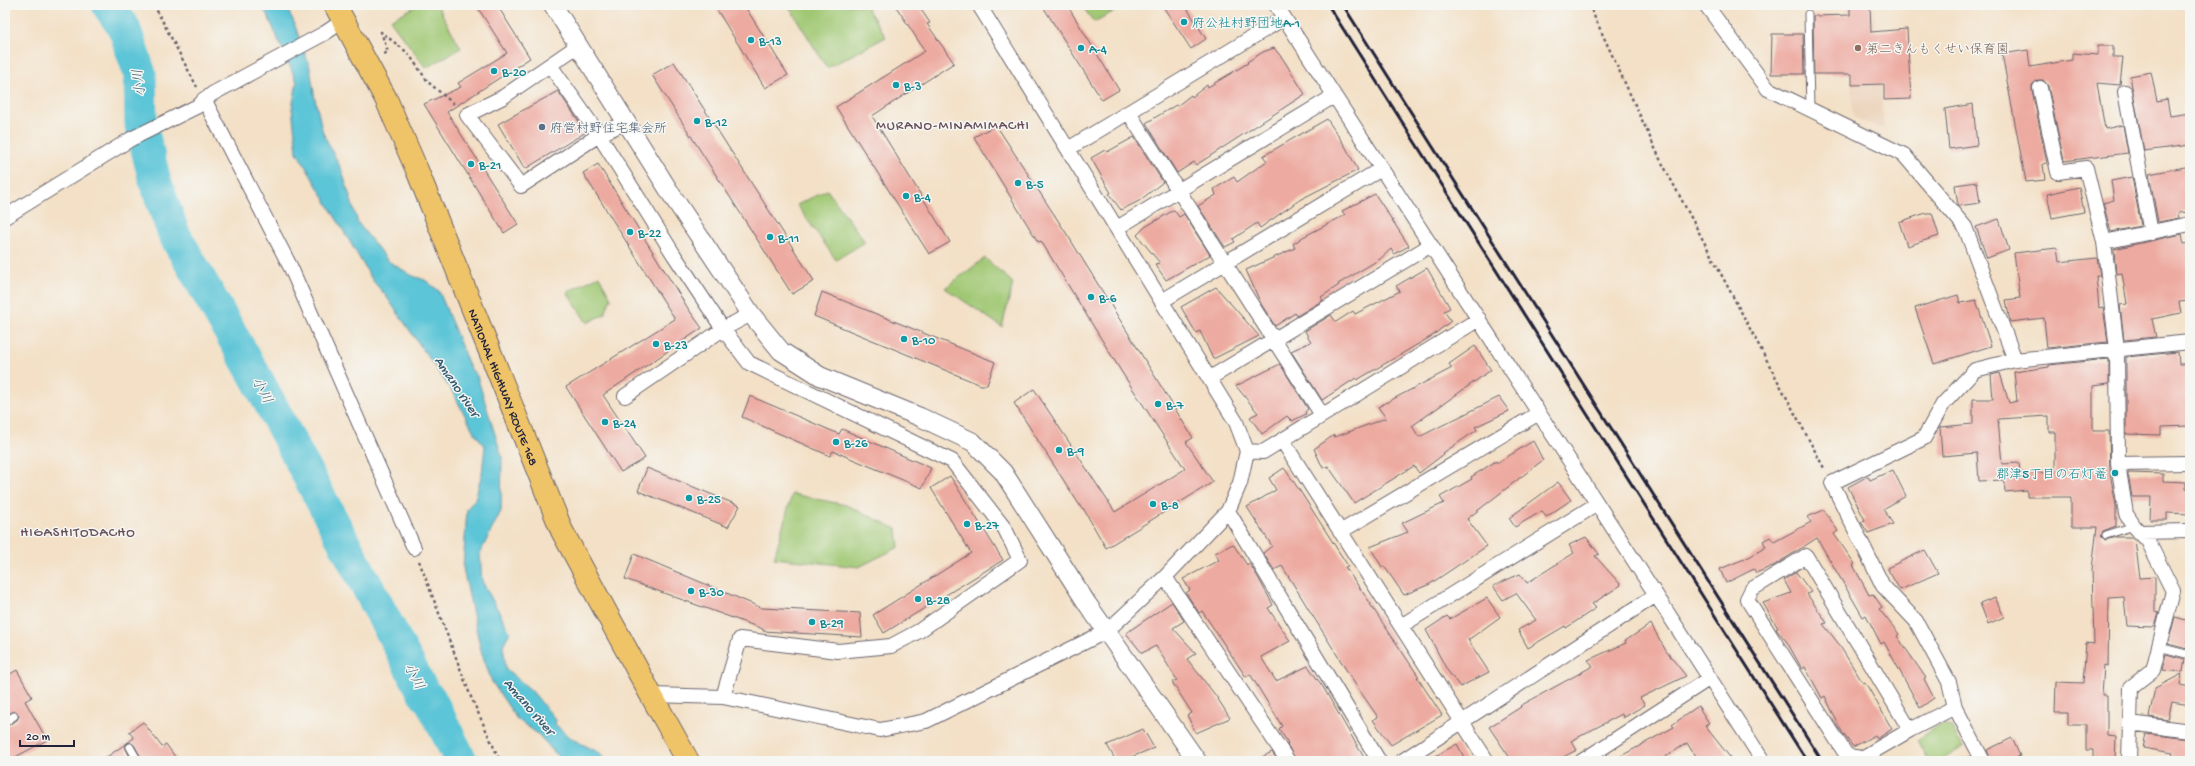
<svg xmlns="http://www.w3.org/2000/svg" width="2195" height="766" font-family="'Gochi Hand','Klee One',sans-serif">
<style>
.built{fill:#ecd2b9}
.green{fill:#a0c873;stroke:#617557}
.water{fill:#5bc5d7;stroke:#3e7489}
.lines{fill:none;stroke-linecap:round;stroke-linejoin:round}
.river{stroke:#5bc5d7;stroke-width:33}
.building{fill:#edaaa0;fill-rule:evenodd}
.service-casing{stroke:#6b646c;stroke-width:9}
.minor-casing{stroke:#6b646c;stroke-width:16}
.tertiary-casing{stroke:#6b646c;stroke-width:20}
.trunk-casing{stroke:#6b646c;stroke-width:24}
.path{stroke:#6b646c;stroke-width:2.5;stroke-dasharray:3 3;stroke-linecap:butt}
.service{stroke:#fff;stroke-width:7}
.minor{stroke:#fff;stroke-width:14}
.tertiary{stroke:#fff;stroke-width:18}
.trunk{stroke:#efc469;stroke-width:22}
.rail{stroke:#22223b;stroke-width:3}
.culture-dot{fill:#0f9aa8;stroke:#f6f6f2;stroke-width:1.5}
.education-dot{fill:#8d6e63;stroke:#f6f6f2;stroke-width:1.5}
.service-dot{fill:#5c6f8a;stroke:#f6f6f2;stroke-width:1.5}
.labels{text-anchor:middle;stroke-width:3;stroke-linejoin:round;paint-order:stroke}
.culture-label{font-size:13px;fill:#0d838f;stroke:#f6f6f2;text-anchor:start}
.education-label{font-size:13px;fill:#785e54;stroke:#f6f6f2;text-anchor:start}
.service-label{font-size:13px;fill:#4e5e75;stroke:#f6f6f2;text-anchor:start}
.street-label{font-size:13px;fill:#22223b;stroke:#f6f6f2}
.water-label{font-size:14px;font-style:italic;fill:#365b72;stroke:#f6f6f2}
.neighbourhood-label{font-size:14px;letter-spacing:1px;fill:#69525e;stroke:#f6f6f2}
</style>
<rect width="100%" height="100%" fill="#f6f6f2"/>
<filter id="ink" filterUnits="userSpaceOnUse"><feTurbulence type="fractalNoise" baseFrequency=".025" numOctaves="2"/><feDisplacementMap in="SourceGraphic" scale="8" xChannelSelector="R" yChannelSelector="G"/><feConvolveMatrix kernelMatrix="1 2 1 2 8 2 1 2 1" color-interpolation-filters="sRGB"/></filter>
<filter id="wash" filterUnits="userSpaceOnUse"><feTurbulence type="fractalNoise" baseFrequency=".012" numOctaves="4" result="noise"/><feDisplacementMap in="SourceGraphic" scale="16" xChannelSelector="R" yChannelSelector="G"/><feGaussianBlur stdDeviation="0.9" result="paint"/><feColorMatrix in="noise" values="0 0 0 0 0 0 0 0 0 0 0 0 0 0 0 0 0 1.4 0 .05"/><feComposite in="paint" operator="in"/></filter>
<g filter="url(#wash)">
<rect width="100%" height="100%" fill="#f3e0c6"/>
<!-- built -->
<path class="built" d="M1847,5H1874L1884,129L1853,117Z"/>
<!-- green -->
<path class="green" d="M418,5H437L461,48L426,68L390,20Z
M788,5H865L886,37L827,68Z
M1081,5H1126L1094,22Z
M827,190L865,242L836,260L797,205Z
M985,258L1013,283L1002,327L945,288Z
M599,276L611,298L605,314L587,323L567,292Z
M792,494L846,505L897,529L899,547L859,567L774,558Z
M1941,724L1951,727L1963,747L1940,761H1928L1917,740Z"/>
<!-- water -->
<path class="water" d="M259,5H285L293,20L310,68L315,99L323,133L342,171L358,223L388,261L413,276L425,280L439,291L470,368L477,376L502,457L501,511L480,553L482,581L510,632L503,645L506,669L531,690L556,720L555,724L570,738L600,753L605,761H562L538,734L517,719L492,682L481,651L463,568L467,509L475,499L482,473L485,446L474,432L453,393L386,296L373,281L297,152L292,108L297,82L267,14Z"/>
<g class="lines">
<!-- river -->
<path class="river" d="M108,5L124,28L140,74L141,125L155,181L174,234L257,379L425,695L430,699L461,761"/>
</g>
<g id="blocks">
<!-- building -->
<path class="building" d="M476,5H497L530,58L447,112L518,224L504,233L424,104L461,87L458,83L507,53Z
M714,5H744L788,75L765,88Z
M895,5H918L930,23L927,24L954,63L872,116L950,242L929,254L836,107L925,51Z
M1042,5H1067L1119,90L1102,100Z
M1162,5H1185L1206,39L1191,49Z
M1850,5H1870L1871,32L1907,29L1911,99L1884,100V84L1852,85V74H1814L1813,16L1850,15Z
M1772,34H1803L1804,74H1771Z
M2098,46H2113V57H2123L2120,85L2097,83L2105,129L2123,125L2128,153L2064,161L2048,86L2043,80H2038L2032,85V90L2047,163L2043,164L2045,180L2026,182L2002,54L2028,50L2030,67L2072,60V53L2098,55Z
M1274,48L1283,59L1305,94L1207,158L1196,165L1194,162L1177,173L1146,123L1176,105L1177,106L1191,95L1192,97L1207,85L1208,87L1248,63L1247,62L1263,52Z
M674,62L814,281L792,294L652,75Z
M2151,72L2157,101L2167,99L2170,116L2190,113V145L2144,151L2130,76Z
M558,91L586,132L525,169L498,124Z
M1973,104L1977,145L1949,149L1945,109Z
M1327,119L1345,146L1358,170L1301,199L1260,228L1257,223L1233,239L1235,242L1225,247L1198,206L1216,195L1214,189L1234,177L1237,182L1267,161L1263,156Z
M996,125L1070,239L1193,438L1186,442L1213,482L1106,548L1083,508L1082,509L1014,403L1034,389L1115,512L1185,469L1121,371L1041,241L1038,242L974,137Z
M1134,137L1163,182L1139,201L1121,210L1109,194L1111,193L1091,158L1105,150L1107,152Z
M598,164L689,310L702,328L603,395L645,458L621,472L566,387L675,319L583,173Z
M2190,166V212L2178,213L2179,218L2158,222L2149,174Z
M2132,177L2141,226L2111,232L2103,203L2114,200L2111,181Z
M1977,182L1980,203L1958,206L1955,185Z
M2079,187L2084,212L2052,218L2047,194Z
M1375,194L1409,246L1394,254L1391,249L1380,259L1338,284L1339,285L1321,297L1323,300L1297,316L1295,313L1275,326L1261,304L1246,270L1295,248L1293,244L1303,237L1345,215L1342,211Z
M1174,210L1179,217L1184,214L1210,255L1166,280L1155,264L1160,263L1137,235L1145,227Z
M1926,213H1932L1939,236L1907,246L1899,222Z
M1999,219L2009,250L1987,258L1976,227Z
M2182,234L2184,244L2190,243V301L2179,302L2181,313L2152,319L2156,337L2124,340L2120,305L2127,304L2122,273L2116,274L2114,249Z
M2057,248L2059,262L2097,258L2100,276H2096L2099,308L2103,307L2108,342L2047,348L2044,318L2010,322L2006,300L2020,298L2014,253Z
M1427,268L1450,308L1444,311L1451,321L1432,336L1357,380L1356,378L1322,400L1291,351L1311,342L1305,331L1331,315L1336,322L1353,311L1355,314L1400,291L1396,286Z
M1216,287L1259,336L1213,359L1200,331L1196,333L1181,307Z
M822,292L995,362L987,385H981L814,316Z
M1958,295L1960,303L1976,300L1991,346L1934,364L1915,308Z
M1475,346L1491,370L1412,426L1419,437L1499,397L1509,411L1475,427L1477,430L1443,453L1444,454L1419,473L1414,466L1354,503L1328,466L1323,468L1314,449L1334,435L1335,437L1386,418L1378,407L1452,368L1449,364Z
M2178,352L2179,364H2190V426L2161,427V435L2126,434V357Z
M2109,359V384L2093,386V431H2109L2110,473L2116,506V526L2103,531L2101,536L2105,540L2116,537H2132L2135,540L2140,578L2155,577V612L2159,613L2155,627L2127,626L2124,597L2109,598L2108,666L2104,665L2102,695H2107V735L2116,736L2115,761H2093V750H2086V725H2068V713H2055L2056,682L2083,683L2086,643L2094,644L2092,569L2097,527H2071V497H2027V490L2005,492L2004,480L1979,481L1977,453L1942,456L1940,427L1973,424V399H1993L1991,375L2000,373L2009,403L2017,401L2014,372L2049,367V365ZM2049,416V432H2055V473L2020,472L2019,463L2002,464L1998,419Z
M1280,364L1308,409L1305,412L1306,414L1292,421L1287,416L1262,434L1250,417L1258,413L1236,386Z
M750,396L839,434L842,429L931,468L922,488L833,451L830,456L742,417Z
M1533,441L1543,460L1467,519L1487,546L1430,584L1404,595L1384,566L1382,567L1370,547L1408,532L1402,523L1444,503L1440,497L1472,479L1471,477L1496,461L1497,463Z
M647,468L740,506L728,527L638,491Z
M1284,468L1300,491L1348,566L1345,567L1371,604H1370L1419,677H1417L1442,715L1391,745L1373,720L1378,717L1355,684L1282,566L1274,570L1263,553L1272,546L1247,507L1276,490L1269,478Z
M1893,470L1906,496L1883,509L1893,524L1868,533L1861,522L1865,520L1848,487L1868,476L1870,480Z
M2128,473L2163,474V481L2186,482V489H2190V514L2167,513V520H2150L2151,497H2132Z
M950,476L1003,560L884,633L873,615L971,553L931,488Z
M1558,482L1571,500L1546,517L1542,511L1515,527L1509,518Z
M1824,510L1838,531L1834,534L1855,564L1853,565L1869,595L1873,594L1882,607L1879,609L1899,634L1897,636L1926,678L1924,679L1934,698L1920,708L1884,642L1881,644L1866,615L1863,617L1817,538L1775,565L1756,573L1754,569L1726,583L1720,569L1749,557L1766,547L1763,541L1770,537L1774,542L1811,522L1807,517Z
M1586,537L1599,554L1595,556L1621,585L1592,604L1596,608L1566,628L1565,626L1528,648L1518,630L1536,620L1516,593L1503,600L1493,586L1520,574L1527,583L1574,553L1569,545Z
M1233,544L1247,565L1249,563L1259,579L1273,605L1268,608L1290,641L1261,657L1276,681L1308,666L1323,687L1366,761H1296L1287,744L1288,743L1279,729L1282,726L1250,674L1246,677L1202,611L1199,613L1186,593L1190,590L1183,579L1219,560L1215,553Z
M1925,550L1938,573L1900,590L1887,568Z
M634,554L762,608L860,613L862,637L763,631V629L625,579Z
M1796,572L1811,592L1807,594L1827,623L1823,624L1838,643L1863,683L1865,682L1892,729L1877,739L1875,735L1853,747L1842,732L1825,696L1822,698L1805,667L1802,669L1787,642L1776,629L1778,628L1763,603L1791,593L1784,580Z
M1995,597L2004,617L1988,624L1980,603Z
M1487,598L1500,617L1468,640L1489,672L1460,687L1447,670L1426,630L1447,616L1450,619Z
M1172,602L1184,621L1173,628L1196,653L1187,659L1216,696L1230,718L1196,733L1187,715L1192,713L1172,682L1177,680L1156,646L1142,653L1126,633Z
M2175,617L2190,621L2187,649L2168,644Z
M1651,624L1666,651L1686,676L1640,698L1645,705L1623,718L1622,714L1571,741L1577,750L1555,761H1512L1489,727L1521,707L1520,706L1593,666L1588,660L1626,643L1625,641Z
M2166,654L2185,659L2183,672L2162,670Z
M17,670L32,697L25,701L47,740L8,761H5V727L17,720L19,716L14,711L5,716V677Z
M2182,674L2180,685L2190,687V705L2172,702L2168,720L2149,717L2155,688Z
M1698,706L1709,723L1705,726L1733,761H1698L1687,743L1659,761H1612L1674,727L1672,725Z
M143,722L162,747L166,744L178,761H143L134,745L130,742L126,744L125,747L132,761H101L134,738L129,732Z
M1143,729L1154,748L1121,761H1116L1107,745Z
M2146,734L2190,739V761H2171L2173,753L2143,748Z
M2012,738L2020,756L2008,761H1991L1987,750Z
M1457,744L1466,761H1427Z
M1272,752L1278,761H1254Z
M1971,756L1973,761H1960Z"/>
</g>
</g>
<g filter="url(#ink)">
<use href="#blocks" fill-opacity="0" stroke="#6b646c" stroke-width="1"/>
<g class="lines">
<defs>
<path id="service" d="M1808,14L1810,109
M2106,535L2134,526
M2159,647L2190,655
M5,722L14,716
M130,747L138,761"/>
<path id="minor" d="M1276,5L1763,761
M1706,5L1768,89L1904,155L1965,227L2015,360L2190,342
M550,65L599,135L521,186L467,115L503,97L579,45
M2040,88L2058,172L2086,168L2104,242
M2125,92L2151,233
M204,99L291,268L414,548
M1129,113L1322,415
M1068,149L1284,18
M5,217L131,139L198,106L212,94L325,33L343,21
M1117,228L1334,96
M1162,301L1381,169
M1210,378L1431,245
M625,396L723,329L674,255L599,135L626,122
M1282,440L1487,761
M1247,451L1263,452L1479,319
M2118,464L2190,463
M1228,511L1379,761
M1340,532L1539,413
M2140,532L2190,531
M1165,577L1288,761
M1401,626L1597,504
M651,695L723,697L880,730L926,721L1107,631L1165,577L1228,511L1240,483L1247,451L1236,422L979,5
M723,697L740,639L838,651L891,646L919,631L1020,560L1005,529L952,461L749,363L723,329L751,314
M1955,707L1949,682L1916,621L1883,586L1832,483L1924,438L1943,404L1975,370L2015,360
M2130,723L2190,731
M1910,730L1862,758L1847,756L1747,599L1752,589L1806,556L1910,730L1955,707L1983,761
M1402,761L1656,595
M1582,761L1710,678
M2129,761L2131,687L2153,670L2173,591L2148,541L2134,526L2126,514L2118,464L2117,349L2104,242L2190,224"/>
<path id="tertiary" d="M553,5L673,197L751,314L781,351L820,376L920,417L973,442L1003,472L1088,605L1197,761"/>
<g id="trunk">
<path id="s1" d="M335,5L386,99L417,170L562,531L651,695L688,761"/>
</g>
</defs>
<!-- service casing -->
<use href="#service" class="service-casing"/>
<!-- minor casing -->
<use href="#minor" class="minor-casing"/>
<!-- tertiary casing -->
<use href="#tertiary" class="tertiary-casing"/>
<!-- trunk casing -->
<use href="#trunk" class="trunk-casing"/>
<!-- path -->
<path class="path" d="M154,5L197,87
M1589,5L1660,159L1825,470
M384,54L388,52L381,32L408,53L428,82L455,105
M419,561L471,697L500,761"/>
<!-- service -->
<use href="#service" class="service"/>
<!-- minor -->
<use href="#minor" class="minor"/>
<!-- tertiary -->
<use href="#tertiary" class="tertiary"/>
<!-- trunk -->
<use href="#trunk" class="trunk"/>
<!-- rail -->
<path class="rail" d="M1328,5L1807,761
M1343,5L1822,761"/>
</g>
</g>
<!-- markers -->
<g class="culture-dot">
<circle cx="1184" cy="22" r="4"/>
<circle cx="751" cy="40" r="4"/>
<circle cx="1081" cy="48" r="4"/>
<circle cx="494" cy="71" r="4"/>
<circle cx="896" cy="85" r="4"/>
<circle cx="697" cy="121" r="4"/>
<circle cx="471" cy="164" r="4"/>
<circle cx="1018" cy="183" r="4"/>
<circle cx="906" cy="196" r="4"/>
<circle cx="630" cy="232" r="4"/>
<circle cx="770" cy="237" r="4"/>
<circle cx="1091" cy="297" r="4"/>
<circle cx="904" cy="339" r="4"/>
<circle cx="656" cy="344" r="4"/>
<circle cx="1158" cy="404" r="4"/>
<circle cx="605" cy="422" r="4"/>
<circle cx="836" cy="442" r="4"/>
<circle cx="1059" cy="450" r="4"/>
<circle cx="2115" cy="473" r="4"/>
<circle cx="689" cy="498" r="4"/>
<circle cx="1153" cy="504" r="4"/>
<circle cx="967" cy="524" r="4"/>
<circle cx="691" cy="591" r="4"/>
<circle cx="918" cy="599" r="4"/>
<circle cx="812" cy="622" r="4"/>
</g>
<circle class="education-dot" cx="1858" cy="48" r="4"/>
<circle class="service-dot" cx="542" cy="127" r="4"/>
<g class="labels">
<!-- culture labels -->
<g class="culture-label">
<text x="1192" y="27">府公社村野団地A-1</text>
<text x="759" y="45">B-13</text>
<text x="1089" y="53">A-4</text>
<text x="502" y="76">B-20</text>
<text x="904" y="90">B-3</text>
<text x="705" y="126">B-12</text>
<text x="479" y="169">B-21</text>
<text x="1026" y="188">B-5</text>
<text x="914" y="201">B-4</text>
<text x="638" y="237">B-22</text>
<text x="778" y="242">B-11</text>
<text x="1099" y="302">B-6</text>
<text x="912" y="344">B-10</text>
<text x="664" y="349">B-23</text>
<text x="1166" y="409">B-7</text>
<text x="613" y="427">B-24</text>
<text x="844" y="447">B-26</text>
<text x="1067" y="455">B-9</text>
<text x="2107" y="478" text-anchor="end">郡津5丁目の石灯篭</text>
<text x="697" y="503">B-25</text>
<text x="1161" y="509">B-8</text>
<text x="975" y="529">B-27</text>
<text x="699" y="596">B-30</text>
<text x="926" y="604">B-28</text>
<text x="820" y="627">B-29</text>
</g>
<!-- education labels -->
<g class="education-label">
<text x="1866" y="53">第二きんもくせい保育園</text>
</g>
<!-- service labels -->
<g class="service-label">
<text x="550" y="132">府営村野住宅集会所</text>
</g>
<!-- street labels -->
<g class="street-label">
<text dy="5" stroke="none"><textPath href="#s1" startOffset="418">NATIONAL HIGHWAY ROUTE 168</textPath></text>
</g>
<!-- water labels -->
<g class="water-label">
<text transform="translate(138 83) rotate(-97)" y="5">小川</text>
<text transform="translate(458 386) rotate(56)" y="5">Amano river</text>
<text transform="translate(263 390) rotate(62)" y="5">小川</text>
<text transform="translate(415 676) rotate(62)" y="5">小川</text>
<text transform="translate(530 706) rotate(49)" y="5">Amano river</text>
</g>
<!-- neighbourhood labels -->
<g class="neighbourhood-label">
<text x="953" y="129">MURANO-MINAMIMACHI</text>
<text x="78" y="536">HIGASHITODACHO</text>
</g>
</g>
<!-- margin -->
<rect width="2195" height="766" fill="none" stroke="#f6f6f2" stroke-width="20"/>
<!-- scale -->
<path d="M20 740v6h54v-6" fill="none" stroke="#22223b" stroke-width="2"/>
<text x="26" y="740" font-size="12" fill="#22223b" stroke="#f6f6f2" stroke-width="3" paint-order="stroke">20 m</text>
</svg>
